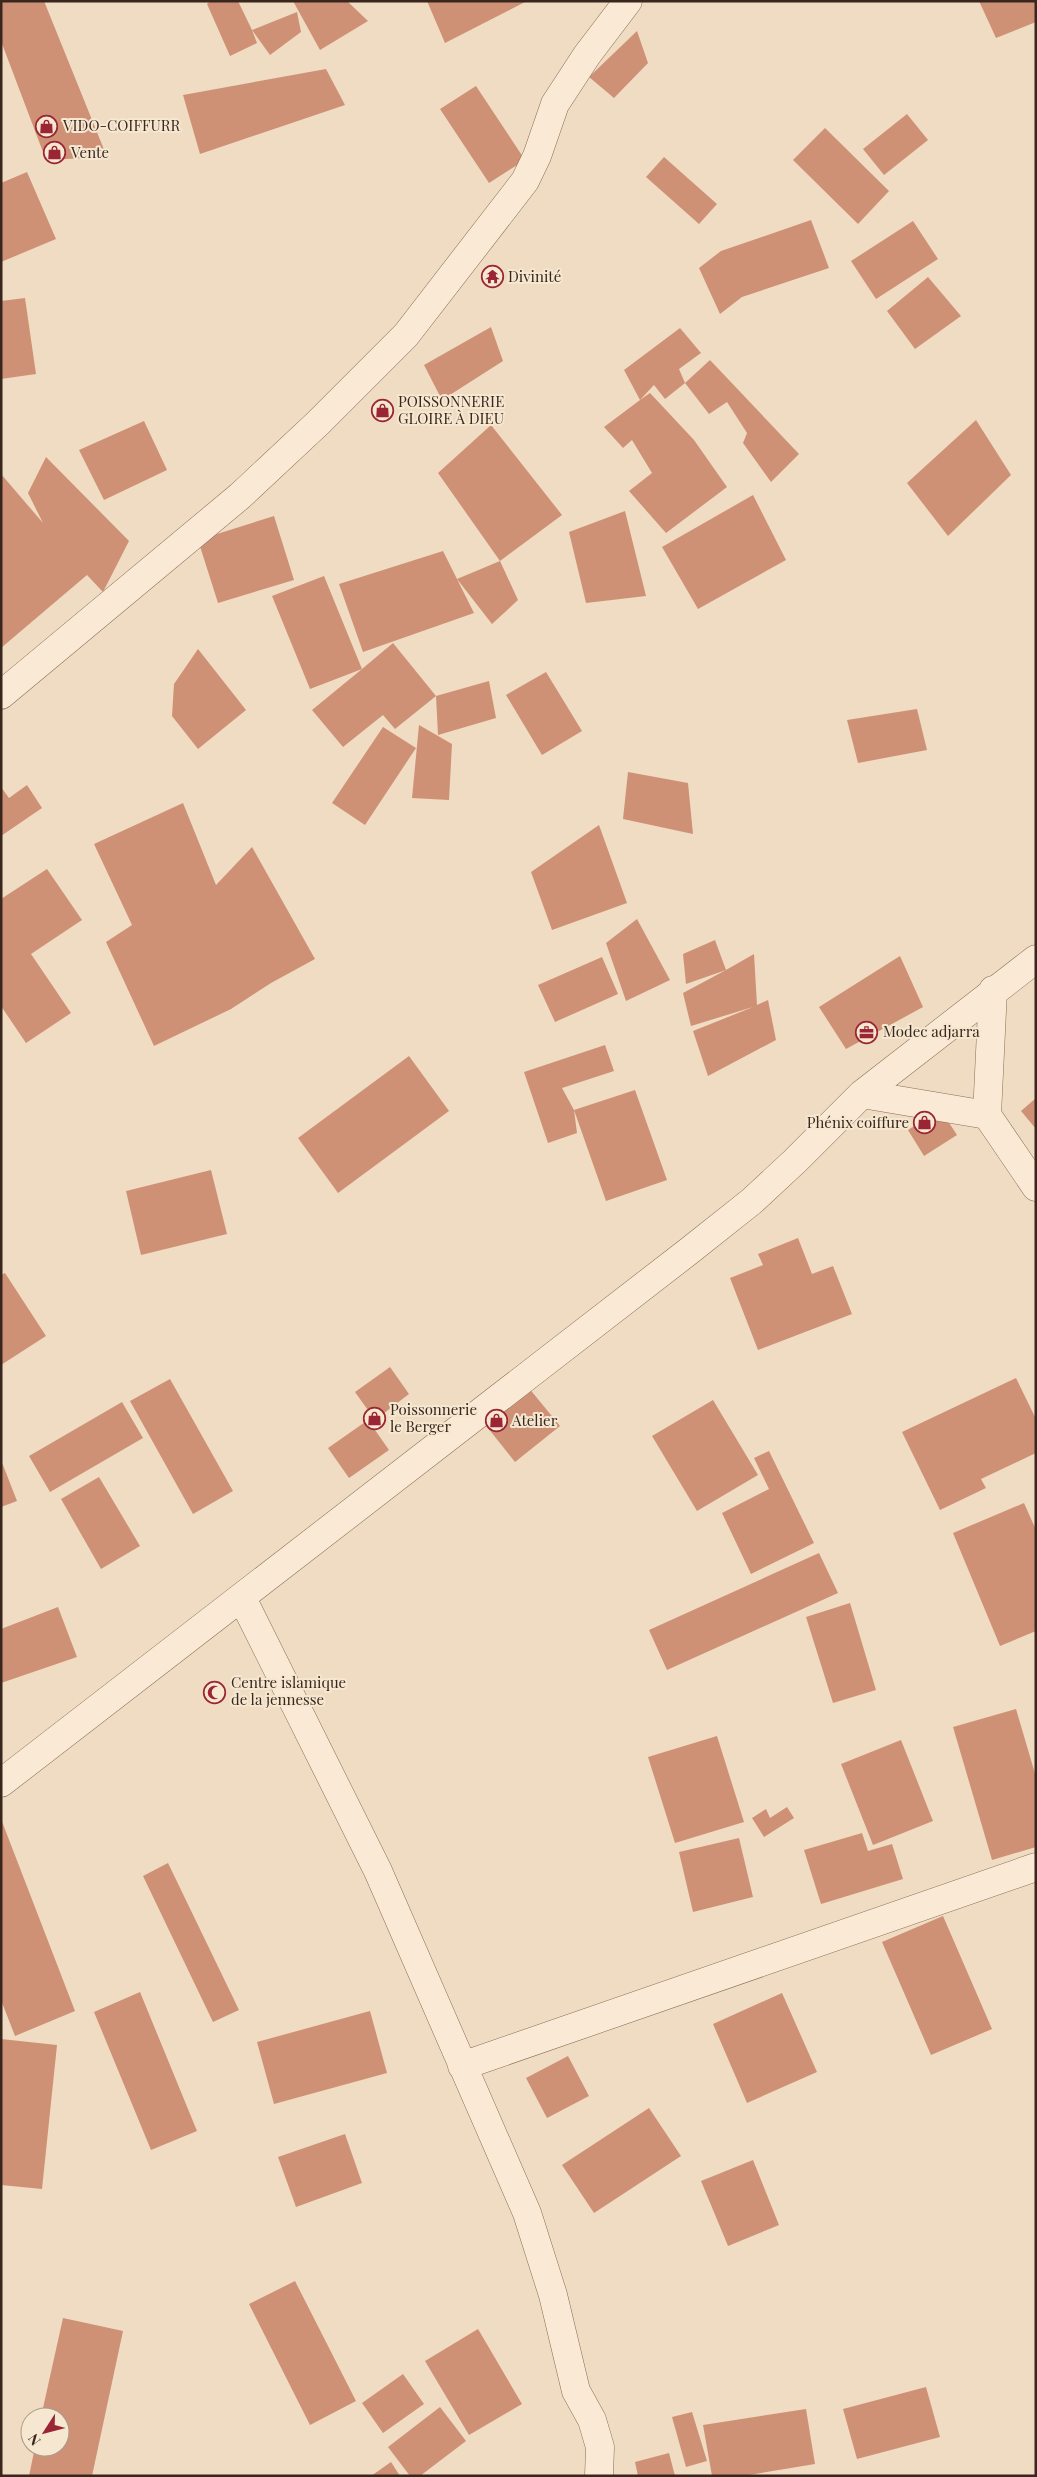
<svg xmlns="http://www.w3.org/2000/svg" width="1037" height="2477" font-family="'Playfair Display',serif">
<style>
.building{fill:#cf9176}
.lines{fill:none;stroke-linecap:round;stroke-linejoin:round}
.street-casing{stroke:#8a6d58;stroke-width:29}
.street{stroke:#faead5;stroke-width:28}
.labels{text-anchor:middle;stroke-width:4;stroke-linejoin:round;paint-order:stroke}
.poi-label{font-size:15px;fill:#39271d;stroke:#f6e7d1;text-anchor:start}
</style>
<rect width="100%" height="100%" fill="#efdcc2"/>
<!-- building -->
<path class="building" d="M1,1H44L107,157L46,160L1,41Z
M210,1H238L252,30L297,12L301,32L270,55L252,30L257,43L230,56L207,4Z
M293,1H347L368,21L320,50Z
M427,1H527L445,43Z
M979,1H1036V22L996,38Z
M637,31L648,63L614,98L589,77Z
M326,69L345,105L200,154L183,95Z
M476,86L525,160L489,183L440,109Z
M907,114L928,140L884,175L863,149Z
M825,128L889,191L858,224L793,160Z
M664,157L717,204L699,224L646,177Z
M27,172L56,239L1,262V183Z
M811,220L829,268L742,297L720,314L699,268L721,251Z
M913,221L938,259L876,299L851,261Z
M928,277L961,316L915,349L887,311Z
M25,298L36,374L1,379V301Z
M491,327L503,361L442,400L424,365Z
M680,328L701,353L679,369L685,383L665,399L654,385L640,400L650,393L694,440L727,487L666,533L629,491L652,473L632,440L623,448L604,427L640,400L624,370Z
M710,360L799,454L771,482L743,443L747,433L727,402L709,414L685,383Z
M976,420L1011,475L948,536L907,483Z
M144,421L167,470L104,500L79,450Z
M491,425L562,515L500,561L438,473Z
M46,457L129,541L103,592L87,575L1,648V474L43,523L28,493Z
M753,495L786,560L698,609L662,547Z
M625,511L646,596L586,603L569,532Z
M274,516L294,580L218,603L198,540Z
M443,551L457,579L500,561L518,600L492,624L457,579L474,613L363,652L339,584Z
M324,576L362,669L393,643L436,696L395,729L383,715L343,747L312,710L362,669L310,689L272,596Z
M198,649L246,710L198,749L172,716L174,684Z
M546,672L582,731L542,755L506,695Z
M489,681L496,718L438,735L436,696Z
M917,709L927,750L858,763L847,720Z
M419,725L452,744L449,800L412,798Z
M383,727L416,748L365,825L332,803Z
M628,772L688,783L693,834L623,819Z
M27,785L42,808L1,836V787L9,798Z
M183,803L216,885L252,847L315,959L271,983L231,1009L154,1046L106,942L132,925L94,844Z
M599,825L627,903L552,930L531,872Z
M47,869L82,920L31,954L71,1013L26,1043L1,1006V899Z
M637,919L670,980L626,1001L606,943Z
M715,940L726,970L754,954L757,1005L768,1000L776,1040L708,1076L693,1031L753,1007L691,1026L683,993L726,970L686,984L683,954Z
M900,956L923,1007L846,1049L819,1007Z
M602,957L618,994L555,1022L538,985Z
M605,1045L614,1071L562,1088L574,1110L577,1133L548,1143L524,1072Z
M409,1056L449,1111L338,1193L298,1138Z
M635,1090L667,1180L606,1201L574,1110Z
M1036,1098V1129L1021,1111Z
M940,1109L957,1135L924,1156L908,1130Z
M211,1170L227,1234L141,1255L126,1191Z
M798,1238L812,1274L833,1266L852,1314L758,1350L730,1278L763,1265L758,1254Z
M5,1273L46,1336L1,1365V1275Z
M390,1367L409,1394L375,1420L355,1392Z
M1016,1378L1036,1419V1453L981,1479L986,1488L940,1510L902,1432Z
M170,1379L233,1491L193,1514L130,1401Z
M528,1387L560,1426L515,1462L484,1423Z
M713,1400L758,1475L697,1511L652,1436Z
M122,1402L143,1438L50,1492L29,1456Z
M368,1420L389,1450L349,1478L328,1448Z
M769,1451L814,1543L751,1574L722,1513L769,1489L754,1458Z
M1,1460L17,1501L1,1507Z
M99,1477L140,1546L101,1569L61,1499Z
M1024,1503L1036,1530V1631L1000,1646L953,1533Z
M819,1553L838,1593L667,1670L649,1630Z
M850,1603L876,1690L833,1703L806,1617Z
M58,1607L77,1657L1,1683V1629Z
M1016,1709L1036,1777V1847L992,1860L953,1727Z
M717,1736L744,1822L675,1843L648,1757Z
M901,1740L933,1821L873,1845L841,1764Z
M787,1807L794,1818L764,1837L752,1818L766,1809L770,1818Z
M1,1819L75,2011L15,2036L1,2000Z
M862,1833L868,1851L892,1844L903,1879L821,1904L804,1850Z
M739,1838L753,1897L693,1912L679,1852Z
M168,1863L239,2010L213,2022L143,1876Z
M943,1916L992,2029L931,2055L882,1942Z
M140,1992L197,2131L151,2150L94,2012Z
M782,1993L817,2072L747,2103L713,2024Z
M370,2011L387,2073L274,2104L257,2042Z
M1,2039L57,2045L42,2189L1,2185Z
M568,2056L589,2096L547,2118L526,2078Z
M649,2108L681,2156L594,2213L562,2165Z
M345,2134L362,2183L296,2207L278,2157Z
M753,2160L779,2225L728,2246L701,2181Z
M295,2281L356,2401L310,2425L249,2304Z
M63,2318L123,2331L92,2476H29L35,2447H60V2417H41Z
M478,2329L522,2404L469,2435L425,2361Z
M403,2374L424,2404L383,2433L362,2403Z
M926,2387L940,2437L857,2459L843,2409Z
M440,2407L466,2441L420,2476H410L388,2447Z
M806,2409L815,2464L743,2476H712L703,2425Z
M692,2412L707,2461L686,2467L672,2417Z
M669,2453L675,2476H638L635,2462Z
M391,2462L400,2476H371Z"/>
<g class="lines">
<defs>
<path id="street" d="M1,695L240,496L318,423L406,335L525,181L537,156L555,104L587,55L628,1
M993,990L987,1115L1036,1187
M862,1094L987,1115
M242,1598L378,1871L527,2213L553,2295L576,2391L592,2420L600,2447L599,2476
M1,1783L689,1251L752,1201L795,1161L862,1094L1036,959
M462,2066L1036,1867"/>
</defs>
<!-- street casing -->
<use href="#street" class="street-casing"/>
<!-- street -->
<use href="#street" class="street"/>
</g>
<!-- icons -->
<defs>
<symbol id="shop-ring" viewBox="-11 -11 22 22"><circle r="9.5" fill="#f6e7d1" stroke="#9a2635" stroke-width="1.5"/><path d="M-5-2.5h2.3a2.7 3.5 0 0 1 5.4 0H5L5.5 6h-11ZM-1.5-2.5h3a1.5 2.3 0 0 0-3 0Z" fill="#9a2635"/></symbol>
<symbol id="temple-ring" viewBox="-11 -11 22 22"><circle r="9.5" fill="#f6e7d1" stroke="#9a2635" stroke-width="1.5"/><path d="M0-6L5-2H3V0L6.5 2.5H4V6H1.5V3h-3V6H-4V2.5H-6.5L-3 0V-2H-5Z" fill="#9a2635"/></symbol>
<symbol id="office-ring" viewBox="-11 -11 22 22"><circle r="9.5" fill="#f6e7d1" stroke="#9a2635" stroke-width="1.5"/><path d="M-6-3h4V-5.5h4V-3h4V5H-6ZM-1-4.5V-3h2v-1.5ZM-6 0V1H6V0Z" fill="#9a2635"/></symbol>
<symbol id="mosque-ring" viewBox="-11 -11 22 22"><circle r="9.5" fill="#f6e7d1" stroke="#9a2635" stroke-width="1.5"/><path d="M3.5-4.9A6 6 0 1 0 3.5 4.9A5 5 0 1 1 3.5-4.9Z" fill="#9a2635"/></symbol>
</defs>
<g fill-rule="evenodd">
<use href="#shop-ring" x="34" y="114" width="25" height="25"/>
<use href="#shop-ring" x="42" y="140" width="25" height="25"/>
<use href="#temple-ring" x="480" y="264" width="25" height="25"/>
<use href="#shop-ring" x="370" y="398" width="25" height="25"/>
<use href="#office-ring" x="854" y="1020" width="25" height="25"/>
<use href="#shop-ring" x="912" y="1110" width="25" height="25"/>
<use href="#shop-ring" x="362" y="1406" width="25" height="25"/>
<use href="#shop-ring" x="484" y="1408" width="25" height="25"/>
<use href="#mosque-ring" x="202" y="1680" width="25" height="25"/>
</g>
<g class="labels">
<!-- poi labels -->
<g class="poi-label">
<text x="63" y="131">VIDO-COIFFURR</text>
<text x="71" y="158">Vente</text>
<text x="508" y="282">Divinité</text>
<text x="398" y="407">POISSONNERIE<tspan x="398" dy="17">GLOIRE À DIEU</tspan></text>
<text x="883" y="1037">Modec adjarra</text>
<text x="909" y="1128" text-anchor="end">Phénix coiffure</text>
<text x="390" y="1415">Poissonnerie<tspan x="390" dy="17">le Berger</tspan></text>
<text x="512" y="1426">Atelier</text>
<text x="231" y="1688">Centre islamique<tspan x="231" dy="17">de la jennesse</tspan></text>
</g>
</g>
<!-- border -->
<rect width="1037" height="2477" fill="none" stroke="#39271d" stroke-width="5"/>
<!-- north arrow -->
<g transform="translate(45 2432) rotate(234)"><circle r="24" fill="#f6e7d1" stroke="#aa9a89"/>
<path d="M0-4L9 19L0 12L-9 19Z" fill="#9a2635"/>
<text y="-8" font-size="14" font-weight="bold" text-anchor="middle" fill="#39271d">N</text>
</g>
</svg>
